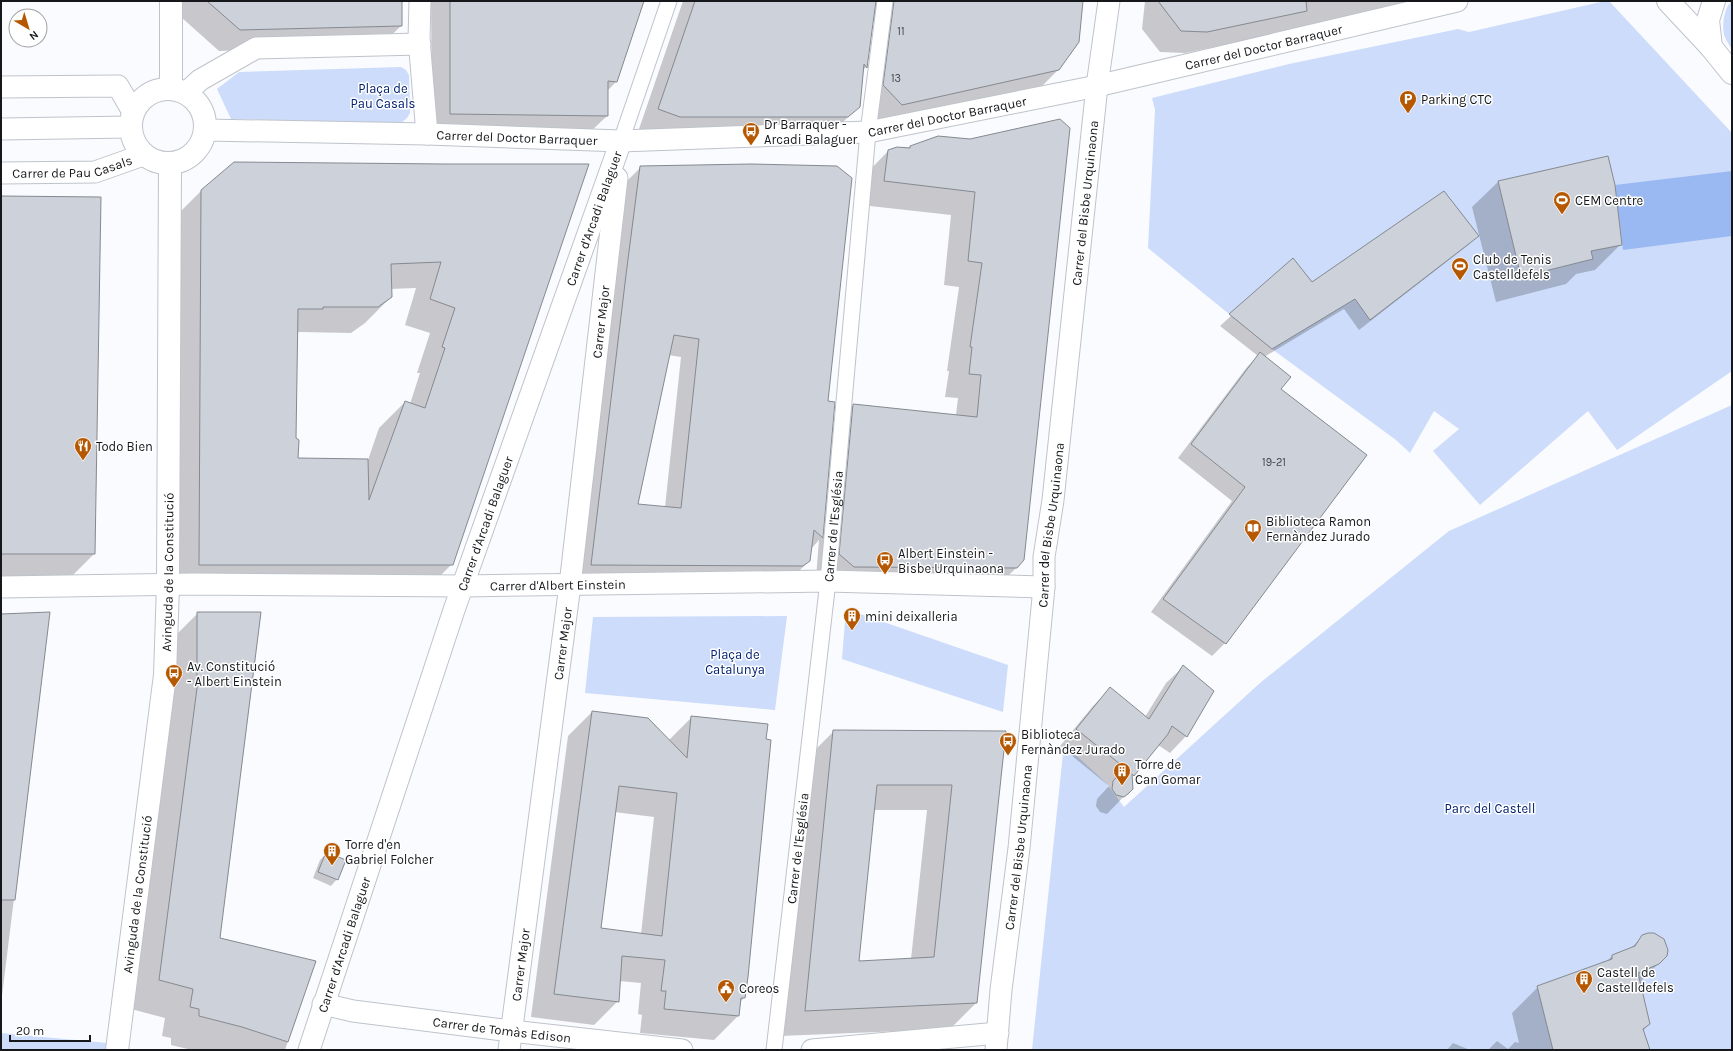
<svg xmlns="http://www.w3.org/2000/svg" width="1733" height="1051" font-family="Karla,sans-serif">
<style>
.green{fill:#ccdcfa}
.water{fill:#9ab9f3}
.shadow{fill:#0003;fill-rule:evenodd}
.building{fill:#cdd1d9;stroke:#858990;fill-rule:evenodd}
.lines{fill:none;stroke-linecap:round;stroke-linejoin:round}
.pedestrian-casing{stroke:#bec3cb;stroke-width:17}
.minor-casing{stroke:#bec3cb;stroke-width:23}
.tertiary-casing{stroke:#bec3cb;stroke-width:24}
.pedestrian{stroke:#fff;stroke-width:15}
.minor{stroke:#fff;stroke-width:21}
.tertiary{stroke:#fff;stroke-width:22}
.labels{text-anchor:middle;stroke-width:3;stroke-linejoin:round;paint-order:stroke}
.number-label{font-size:11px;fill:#43464a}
.street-label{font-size:13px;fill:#15171a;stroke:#fff}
.park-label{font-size:13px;fill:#002172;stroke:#fff}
.poi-label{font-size:13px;fill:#15171a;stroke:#fff;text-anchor:start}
</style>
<rect width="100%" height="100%" fill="#fafbff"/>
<!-- green -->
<path class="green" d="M1605,1H1609L1732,133V371L1617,450L1588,411L1480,505L1433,451L1459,429L1434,411L1410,453L1396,440L1272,349L1148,248L1155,110L1152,98L1289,64L1458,29L1469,32Z
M1732,1V50C1730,46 1726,40 1724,35C1722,25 1724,7 1732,1Z
M401,67L406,70L409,75L410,113L407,118L401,123L231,119L217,89L239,72Z
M1732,405V1050H1032L1064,744L1106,783L1124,807L1260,683L1449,531Z
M846,609L1008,665L1003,712L842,659Z
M787,616L775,710L585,693L593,617Z
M1,1033L118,1044L117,1050H1Z"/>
<!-- water -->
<path class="water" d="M1732,171V236L1623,250L1615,185Z"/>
<!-- shadow -->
<path class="shadow" d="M181,1H401V26L380,46L219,51L181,17Z
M431,1H644L616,82L607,91V116L587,135L432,133Z
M683,1H1082L1058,70L1038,90L882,125L864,105L874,23L873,18L866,67L862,71L859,106L838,127L659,137L639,129Z
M1145,1H1422L1326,23L1185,53L1160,52L1142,29Z
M970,140L1024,560L992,592L816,578L819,540L811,549L809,561L790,580L573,584L622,186L641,167L827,402L832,426L853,405L956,415L958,398L945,397L949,371H947L959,287L944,285L951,215L861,205L865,175L889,150ZM668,355L681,357L665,507L637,505Z
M1607,157L1621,244L1595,270L1576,274L1566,284L1496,302L1472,207L1498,182Z
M445,165H588L452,564L426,590H174L175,217L201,191ZM416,288L405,325L430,333L417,373H420L410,404L405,402L379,428L368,460L297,459L295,438L296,334L299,332L351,333L365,323L391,297L390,289Z
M1,198L94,554L69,579L1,580Z
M1478,236L1467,246L1359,330L1344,309L1264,357L1280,389L1225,643L1212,656L1151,612L1232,501L1178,458L1247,367L1258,356L1220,326L1293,259L1312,283Z
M198,613L219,938L314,962L285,1050H192L171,1045V1038L162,1036L165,1018L131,1009L169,642Z
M49,614L1,1004V615Z
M1183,667L1213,691L1186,736L1170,753L1158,745L1131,777L1132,788L1107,814L1100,812L1096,806L1097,799L1109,786L1060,746L1093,706L1110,689L1145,717L1166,683Z
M592,712L668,741L692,717L765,740L744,998L740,1002L738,1016L714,1040L640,1033L642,1015L638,1014L641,983L619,981L618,1001L594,1025L531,1017L568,736ZM614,812L654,817L641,934L600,929Z
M834,731L1005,732L976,1003L950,1029L780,1036L808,757ZM873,810H927L911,959L858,962Z
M327,853L337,879L331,886L313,878L320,860Z
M1643,936L1658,964L1639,983L1649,1024L1643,1031L1649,1050H1488L1497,1041L1508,1049L1515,1042L1519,1043L1512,1013L1538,987L1606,962L1612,956L1630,949Z
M1453,1043L1470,1050H1447Z"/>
<!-- building -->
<path class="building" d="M207,1H402V26L240,30Z
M450,1H644L617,82L608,81V116L450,114Z
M695,1H876L867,68L864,64L860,107L848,117H680L658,109Z
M894,1H1083L1079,42L1059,70L902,105L883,85Z
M1158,1H1306L1307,11L1207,32L1181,31Z
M1060,119L1070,128L1024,560L1017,568L854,567L839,554L853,404L977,417L981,375L969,374L972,347H970L982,263L968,261L975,192L884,181L888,150L897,147L910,148V146L938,136L970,139Z
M1608,156L1615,185L1622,245L1591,251L1593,259L1521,277L1498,181Z
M234,162L445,164H589L453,565H199L201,190ZM441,262L430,299L455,308L442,347L445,348L425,408L405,401L369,500L368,459L298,458L299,440L296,438L298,309H323V307H378L392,297L391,264Z
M751,164L837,166L852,178L828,401L835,402L823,538L814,530L810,561L803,566L591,565L626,275L640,166ZM674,335L699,339L681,508L638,504Z
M1444,191L1479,236L1370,320L1355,299L1272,349L1229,314L1293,258L1312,282Z
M1,196L101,197L95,554H1Z
M1260,352L1291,377L1281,389L1367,455L1226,644L1163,599L1245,487L1191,444Z
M50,612L15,900H1V614Z
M197,612H261L220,938L316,961L288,1042L242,1027L199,1016V1009L190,1007L193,989L159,980L197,688Z
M1183,665L1214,691L1187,737L1172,726L1168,734L1134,776L1132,774L1133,789L1129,793L1124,797L1116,795L1112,789L1113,781L1125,768L1076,729L1110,687L1149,719Z
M592,711L648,718L687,758L691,716L768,724L766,739L771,740L748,977L745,998H741L739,1016L664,1009L666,991H661L665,960L622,956L619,1002L554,994ZM619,786L677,793L662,936L601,928Z
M833,730L1006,731L977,1003L805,1011ZM877,785H952L934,957L859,961Z
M326,852L346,860L338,880L318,872Z
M1648,933H1654L1664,939L1668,950L1667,956L1659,964L1638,973L1650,1024L1643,1029L1650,1050H1553L1537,986L1612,959V955L1635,946L1642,935Z"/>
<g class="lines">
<defs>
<g id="pedestrian">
<path d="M621,141L669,1"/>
<path id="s1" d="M774,1050L828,581L868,132L885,1"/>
</g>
<g id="minor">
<path d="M420,1L419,39L427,134"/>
<path d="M1,87L118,86L133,112"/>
<path d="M186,93L200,80L256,48L420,44"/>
<path d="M1,129L130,127"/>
<path id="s2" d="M206,130L427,134L621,141L868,132L1097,86L1457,1"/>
<path id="s3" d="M1,173L95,172L143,155"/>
<path id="s4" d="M1,587L193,584L462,586L828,581L1044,587"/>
<path id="s5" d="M323,1004L353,1011L511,1031L682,1050"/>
<path id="s6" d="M309,1050L454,610L621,141"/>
<path id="s7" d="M509,1050L570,585L617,178"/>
<path d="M812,1050L998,1033"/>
<path id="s8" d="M996,1050L1001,990L1019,848L1044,587V557L1053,500L1097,86L1109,1"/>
</g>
<g id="tertiary">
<path d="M1668,1L1711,47L1732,73"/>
<path d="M1711,47L1708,20L1714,1"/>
<circle cx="168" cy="126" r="37"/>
<path d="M171,89V1"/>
<path id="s9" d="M117,1050L165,675L168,585L170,164"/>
</g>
</defs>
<!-- pedestrian casing -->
<use href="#pedestrian" class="pedestrian-casing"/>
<!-- minor casing -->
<use href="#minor" class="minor-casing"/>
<!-- tertiary casing -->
<use href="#tertiary" class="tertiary-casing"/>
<!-- pedestrian -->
<use href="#pedestrian" class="pedestrian"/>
<!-- minor -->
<use href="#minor" class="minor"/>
<!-- tertiary -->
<use href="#tertiary" class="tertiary"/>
</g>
<!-- icons -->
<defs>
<symbol id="parking-pin" viewBox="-11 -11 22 30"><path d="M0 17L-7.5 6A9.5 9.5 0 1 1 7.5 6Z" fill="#b55801" stroke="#fff"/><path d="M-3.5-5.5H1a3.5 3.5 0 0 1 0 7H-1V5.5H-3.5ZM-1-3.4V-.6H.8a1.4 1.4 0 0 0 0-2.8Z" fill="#fff"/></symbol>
<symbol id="bus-pin" viewBox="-11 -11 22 30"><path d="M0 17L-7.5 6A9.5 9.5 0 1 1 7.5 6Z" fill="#b55801" stroke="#fff"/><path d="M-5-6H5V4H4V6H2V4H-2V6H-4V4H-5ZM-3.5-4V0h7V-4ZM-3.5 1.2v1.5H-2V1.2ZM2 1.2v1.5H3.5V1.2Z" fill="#fff"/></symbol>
<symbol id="stadium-pin" viewBox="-11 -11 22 30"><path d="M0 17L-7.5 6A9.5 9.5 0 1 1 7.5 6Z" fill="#b55801" stroke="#fff"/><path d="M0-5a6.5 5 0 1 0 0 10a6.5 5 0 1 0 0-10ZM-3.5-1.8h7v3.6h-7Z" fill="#fff"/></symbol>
<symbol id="restaurant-pin" viewBox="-11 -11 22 30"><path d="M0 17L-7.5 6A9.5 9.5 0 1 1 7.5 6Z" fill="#b55801" stroke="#fff"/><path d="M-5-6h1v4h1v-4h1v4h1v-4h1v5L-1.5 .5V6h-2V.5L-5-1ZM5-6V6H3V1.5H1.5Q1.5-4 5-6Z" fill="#fff"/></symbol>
<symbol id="library-pin" viewBox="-11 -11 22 30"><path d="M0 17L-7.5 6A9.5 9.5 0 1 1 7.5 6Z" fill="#b55801" stroke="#fff"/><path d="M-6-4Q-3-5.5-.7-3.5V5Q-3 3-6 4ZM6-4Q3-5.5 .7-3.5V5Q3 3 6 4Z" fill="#fff"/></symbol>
<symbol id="building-pin" viewBox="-11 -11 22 30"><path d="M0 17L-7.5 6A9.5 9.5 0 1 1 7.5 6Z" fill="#b55801" stroke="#fff"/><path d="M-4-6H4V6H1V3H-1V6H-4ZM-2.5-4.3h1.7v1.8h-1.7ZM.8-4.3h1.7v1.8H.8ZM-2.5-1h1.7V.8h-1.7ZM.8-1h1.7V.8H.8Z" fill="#fff"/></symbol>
<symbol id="civic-pin" viewBox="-11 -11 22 30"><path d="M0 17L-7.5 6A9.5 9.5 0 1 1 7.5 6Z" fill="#b55801" stroke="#fff"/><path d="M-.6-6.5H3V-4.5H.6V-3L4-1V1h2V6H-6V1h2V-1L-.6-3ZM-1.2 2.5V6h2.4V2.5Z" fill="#fff"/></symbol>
</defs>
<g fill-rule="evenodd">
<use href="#parking-pin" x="1398" y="89" width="20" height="27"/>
<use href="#bus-pin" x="741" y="121" width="20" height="27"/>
<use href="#stadium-pin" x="1552" y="190" width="20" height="27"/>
<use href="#stadium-pin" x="1450" y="256" width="20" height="27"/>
<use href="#restaurant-pin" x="73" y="436" width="20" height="27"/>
<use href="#library-pin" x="1243" y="518" width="20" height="27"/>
<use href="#bus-pin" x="875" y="550" width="20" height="27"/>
<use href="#building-pin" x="842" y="606" width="20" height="27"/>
<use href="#bus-pin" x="164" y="663" width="20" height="27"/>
<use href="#bus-pin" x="998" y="731" width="20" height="27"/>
<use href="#building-pin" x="1112" y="761" width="20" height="27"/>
<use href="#building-pin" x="322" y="841" width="20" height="27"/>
<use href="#building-pin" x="1574" y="969" width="20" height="27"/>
<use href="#civic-pin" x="716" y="978" width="20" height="27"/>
</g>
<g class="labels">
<!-- number labels -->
<g class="number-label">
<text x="901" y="35">11</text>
<text x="896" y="82">13</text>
<text x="1274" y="466">19-21</text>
</g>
<!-- street labels -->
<g class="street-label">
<text dy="5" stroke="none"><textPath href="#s2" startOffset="1067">Carrer del Doctor Barraquer</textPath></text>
<text dy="5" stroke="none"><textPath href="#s2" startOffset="743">Carrer del Doctor Barraquer</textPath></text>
<text dy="5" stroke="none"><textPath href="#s2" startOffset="311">Carrer del Doctor Barraquer</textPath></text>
<text dy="5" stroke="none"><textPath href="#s3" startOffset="72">Carrer de Pau Casals</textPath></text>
<text dy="5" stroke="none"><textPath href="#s8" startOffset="852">Carrer del Bisbe Urquinaona</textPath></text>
<text dy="5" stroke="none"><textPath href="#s6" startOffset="879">Carrer d'Arcadi Balaguer</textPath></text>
<text dy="5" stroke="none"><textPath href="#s7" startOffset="734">Carrer Major</textPath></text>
<text dy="5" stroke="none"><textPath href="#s6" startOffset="555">Carrer d'Arcadi Balaguer</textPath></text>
<text dy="5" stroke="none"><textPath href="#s8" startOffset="528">Carrer del Bisbe Urquinaona</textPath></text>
<text dy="5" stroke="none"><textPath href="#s1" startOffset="527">Carrer de l'Església</textPath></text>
<text dy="5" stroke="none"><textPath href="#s9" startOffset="481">Avinguda de la Constitució</textPath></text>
<text dy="5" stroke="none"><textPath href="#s4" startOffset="557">Carrer d'Albert Einstein</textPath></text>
<text dy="5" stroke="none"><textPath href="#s7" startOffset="410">Carrer Major</textPath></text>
<text dy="5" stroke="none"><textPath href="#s1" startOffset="203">Carrer de l'Església</textPath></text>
<text dy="5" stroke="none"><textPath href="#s8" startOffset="204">Carrer del Bisbe Urquinaona</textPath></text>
<text dy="5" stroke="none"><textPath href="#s9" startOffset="157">Avinguda de la Constitució</textPath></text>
<text dy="5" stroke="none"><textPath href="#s6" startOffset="111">Carrer d'Arcadi Balaguer</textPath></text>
<text dy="5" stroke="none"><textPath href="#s7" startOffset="86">Carrer Major</textPath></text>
<text dy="5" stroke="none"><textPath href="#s5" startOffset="181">Carrer de Tomàs Edison</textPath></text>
</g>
<!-- park labels -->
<g class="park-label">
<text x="383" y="93">Plaça de<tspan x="383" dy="15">Pau Casals</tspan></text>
<text x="735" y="659">Plaça de<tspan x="735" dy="15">Catalunya</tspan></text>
<text x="1490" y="813">Parc del Castell</text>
</g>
<!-- poi labels -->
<g class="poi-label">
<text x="1421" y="104">Parking CTC</text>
<text x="764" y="129">Dr Barraquer -<tspan x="764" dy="15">Arcadi Balaguer</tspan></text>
<text x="1575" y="205">CEM Centre</text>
<text x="1473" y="264">Club de Tenis<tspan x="1473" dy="15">Castelldefels</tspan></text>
<text x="96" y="451">Todo Bien</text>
<text x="1266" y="526">Biblioteca Ramon<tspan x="1266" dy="15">Fernàndez Jurado</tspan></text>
<text x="898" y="558">Albert Einstein -<tspan x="898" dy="15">Bisbe Urquinaona</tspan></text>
<text x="865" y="621">mini deixalleria</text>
<text x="187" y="671">Av. Constitució<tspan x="187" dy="15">- Albert Einstein</tspan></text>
<text x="1021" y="739">Biblioteca<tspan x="1021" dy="15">Fernàndez Jurado</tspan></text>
<text x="1135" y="769">Torre de<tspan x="1135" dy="15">Can Gomar</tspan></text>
<text x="345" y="849">Torre d'en<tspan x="345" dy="15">Gabriel Folcher</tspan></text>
<text x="1597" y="977">Castell de<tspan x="1597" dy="15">Castelldefels</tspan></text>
<text x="739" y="993">Coreos</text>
</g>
</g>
<!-- border -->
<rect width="1733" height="1051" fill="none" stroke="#15171a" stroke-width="4"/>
<!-- north arrow -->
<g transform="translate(28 28) rotate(142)"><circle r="19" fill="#ffffff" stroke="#a1a2a3"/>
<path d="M0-3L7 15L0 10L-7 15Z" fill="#b55801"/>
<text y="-6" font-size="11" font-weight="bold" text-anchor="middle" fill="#15171a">N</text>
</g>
<!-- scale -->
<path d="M10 1035v6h80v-6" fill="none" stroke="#15171a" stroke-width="2"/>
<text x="16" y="1035" font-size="12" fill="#15171a" stroke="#ffffff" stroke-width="3" paint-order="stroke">20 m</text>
</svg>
